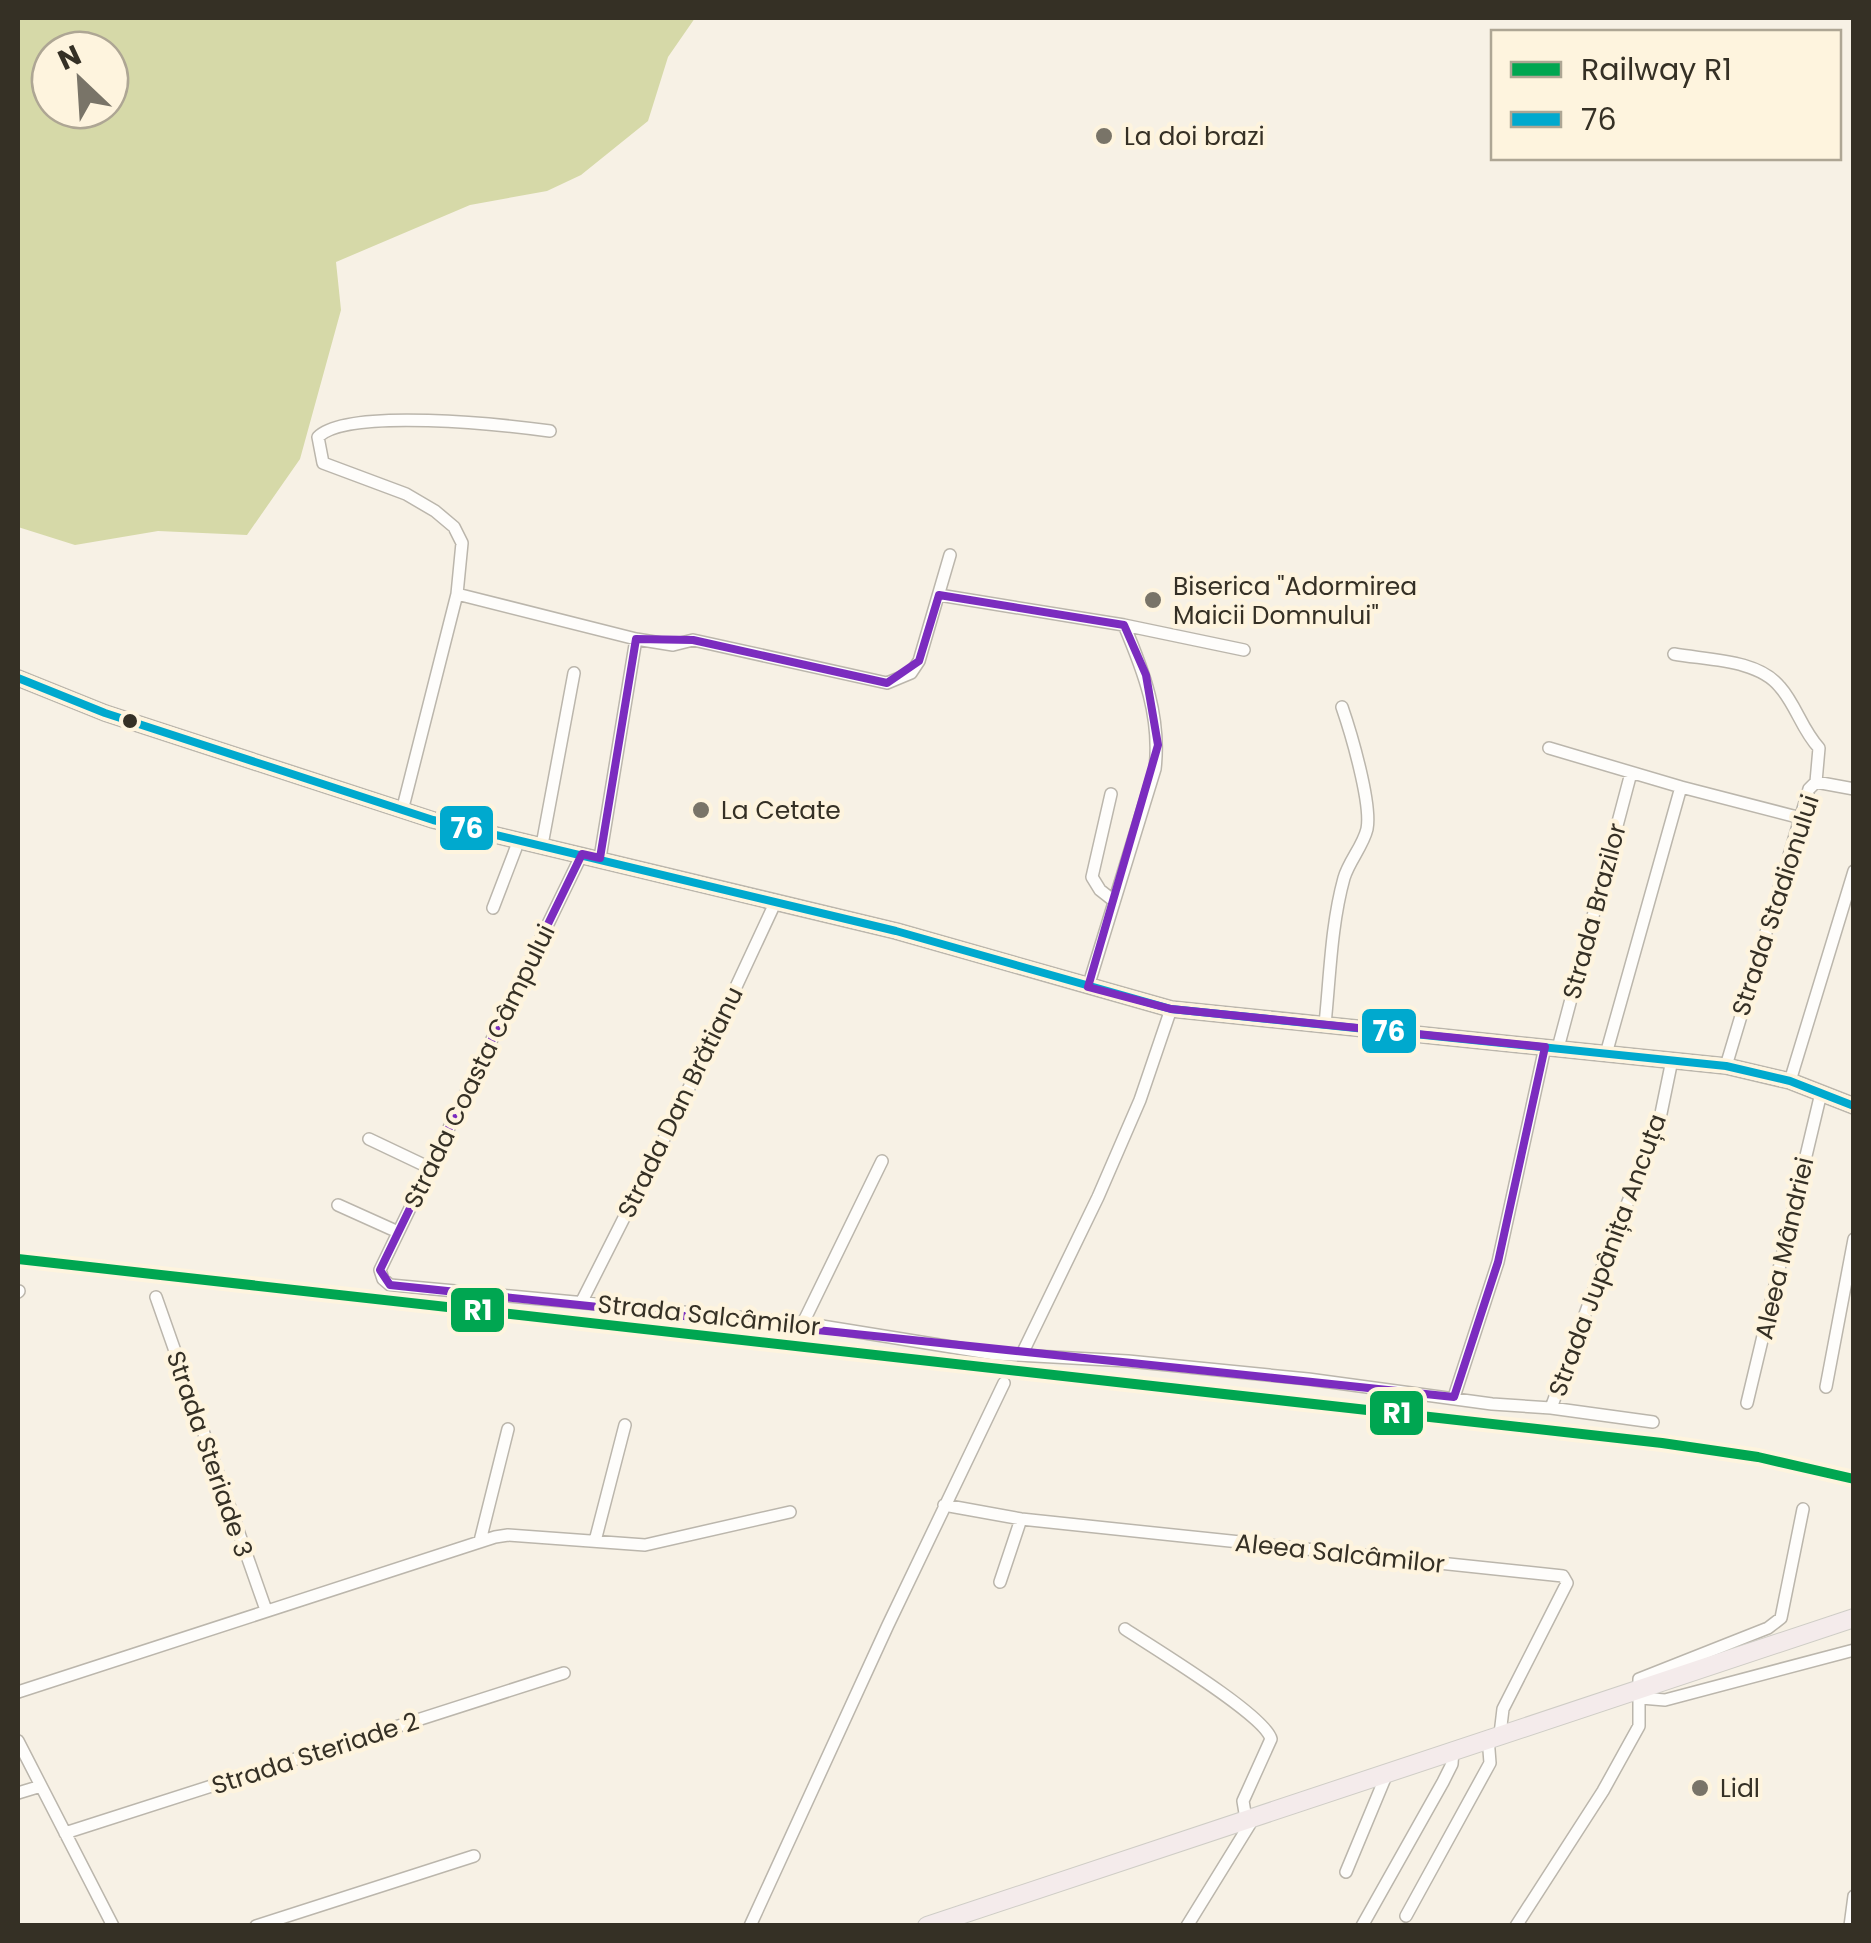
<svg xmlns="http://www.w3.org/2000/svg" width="1871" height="1943" font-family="Poppins,sans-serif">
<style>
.forest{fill:#d6d9a8;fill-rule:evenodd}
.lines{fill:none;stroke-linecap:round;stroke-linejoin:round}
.street-casing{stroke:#bbb6ac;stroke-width:14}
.secondary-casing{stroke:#bbb6ac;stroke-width:18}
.primary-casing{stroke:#cfcdc6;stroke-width:20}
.street{stroke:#fefdfb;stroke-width:11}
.secondary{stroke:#fefdfb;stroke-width:15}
.primary{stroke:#f4ebeb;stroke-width:18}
.bus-1-casing{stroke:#fef4de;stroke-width:15}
.bus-1{stroke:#00a9ce;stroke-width:8}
.rail-1-casing{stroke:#fef4de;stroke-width:18}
.rail-1{stroke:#00a651;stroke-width:10}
.marked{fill:none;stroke:#7b2cbf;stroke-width:8;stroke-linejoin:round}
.poi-dot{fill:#797468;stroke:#fef4de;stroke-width:4}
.bus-dot{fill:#353025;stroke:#fef4de;stroke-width:4}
.labels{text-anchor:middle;stroke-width:9;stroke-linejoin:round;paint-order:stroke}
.poi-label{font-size:25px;fill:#353025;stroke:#fef4de;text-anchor:start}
.street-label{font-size:25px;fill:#353025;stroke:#fef4de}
.line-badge{stroke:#fef4de;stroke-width:4}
.badge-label{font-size:28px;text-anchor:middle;font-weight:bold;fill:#fff}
</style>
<rect width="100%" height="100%" fill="#f7f1e5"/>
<!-- forest -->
<path class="forest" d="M18,18H695L668,57L648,121L581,175L547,191L470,205L336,262L341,310L300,459L247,535L158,531L75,545L18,527ZM50,50H110V110H50Z"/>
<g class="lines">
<defs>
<path id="street" d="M457,594L636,639L673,645L693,640L887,683L911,673L919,661L950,555
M939,595L1124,625L1244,650
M1674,654C1706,660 1758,659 1780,687C1796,705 1802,730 1819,748L1816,782
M1549,748L1681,787
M1111,794L1092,877L1100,890L1114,901
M402,811L457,594L462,543L454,527L435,511L406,494L323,463L318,437C347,407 506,425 550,431
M542,845L574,673
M582,854L380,1270L383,1279L390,1285L803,1323L995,1354L1128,1361L1308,1379L1492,1404L1551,1408
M600,858L636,639
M493,908L519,840
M1088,987L1155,769C1161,717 1144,672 1124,625
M1325,1024C1330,976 1331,925 1344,878C1349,861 1363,846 1367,829C1372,804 1351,733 1342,707
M1558,1048L1631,773
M1606,1054L1681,787L1801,818
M1726,1066L1809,789L1816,782L1854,789
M1790,1081L1854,871
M369,1139L428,1167
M338,1205L398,1232
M18,1292L19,1291
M156,1297L266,1610
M582,1301L681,1105L776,901
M803,1323L882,1161
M1022,1354L1098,1197L1140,1100L1171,1009
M1826,1387L1854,1239
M1454,1397L1498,1262L1545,1047
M1747,1403L1821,1093
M1653,1422L1551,1408L1608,1251L1658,1128L1672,1060
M944,1505L1021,1519L1563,1576L1567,1583L1503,1709L1500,1734
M480,1541L508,1429
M595,1541L625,1425
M1000,1582L1021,1519
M1125,1629C1152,1647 1265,1715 1271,1739L1243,1801L1246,1819
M18,1692L495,1537L508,1535L645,1545L790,1512
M1641,1698L1665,1700L1854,1650
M18,1741L113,1926
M18,1793L41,1786
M65,1833L564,1673
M1346,1872L1388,1771
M1406,1916L1490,1763L1488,1737
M256,1926L474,1856
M750,1926L888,1625L1004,1383
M1187,1926L1253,1819
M1362,1926L1443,1782L1452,1764L1453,1749
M1516,1926L1603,1791L1639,1726V1679L1768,1628L1781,1618L1803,1509
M1850,1926L1854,1896"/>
<path id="secondary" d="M18,678L105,713L433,820L896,931L1171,1009L1726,1066L1790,1081L1854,1106"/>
<path id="primary" d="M927,1926L1854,1618"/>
</defs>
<!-- street casing -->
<use href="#street" class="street-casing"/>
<!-- secondary casing -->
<use href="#secondary" class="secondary-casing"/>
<!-- primary casing -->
<use href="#primary" class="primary-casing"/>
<!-- street -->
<use href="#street" class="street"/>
<!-- secondary -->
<use href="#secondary" class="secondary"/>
<!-- primary -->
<use href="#primary" class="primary"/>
<defs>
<path id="bus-1" d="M18,678L105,713L433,820L896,931L1171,1009L1726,1066L1790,1081L1854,1106"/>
</defs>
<!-- bus-1 casing -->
<use href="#bus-1" class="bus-1-casing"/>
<!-- bus-1 -->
<use href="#bus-1" class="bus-1"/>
<defs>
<path id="rail-1" d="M18,1259L1662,1443L1758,1457L1854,1479"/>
</defs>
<!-- rail-1 casing -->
<use href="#rail-1" class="rail-1-casing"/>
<!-- rail-1 -->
<use href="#rail-1" class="rail-1"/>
</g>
<!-- marked area -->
<path class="marked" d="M939,595L1124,625L1146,675L1158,745L1088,987L1171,1009L1545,1047L1498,1262L1454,1397L390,1285L380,1270L582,854L600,858L636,639L693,640L887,683L919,661Z"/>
<!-- markers -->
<g class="poi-dot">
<circle cx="1104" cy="136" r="10"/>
<circle cx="1153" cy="600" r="10"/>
<circle cx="701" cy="810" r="10"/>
<circle cx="1700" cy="1788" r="10"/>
</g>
<circle class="bus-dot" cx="130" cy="721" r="9"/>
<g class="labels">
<!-- poi labels -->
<g class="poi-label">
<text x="1124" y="145">La doi brazi</text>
<text x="1173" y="595">Biserica "Adormirea<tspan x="1173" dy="29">Maicii Domnului"</tspan></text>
<text x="721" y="819">La Cetate</text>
<text x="1720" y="1797">Lidl</text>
</g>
<!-- street labels -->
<g class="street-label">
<text transform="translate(1775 905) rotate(-72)" y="9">Strada Stadionului</text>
<text transform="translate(1594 911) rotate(-75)" y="9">Strada Brazilor</text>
<text transform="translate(479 1066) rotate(-64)" y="9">Strada Coasta Câmpului</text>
<text transform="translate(680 1102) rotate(-64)" y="9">Strada Dan Brătianu</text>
<text transform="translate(1784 1248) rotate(-77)" y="9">Aleea Mândriei</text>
<text transform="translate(1607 1255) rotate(-70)" y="9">Strada Jupânița Ancuța</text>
<text transform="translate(709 1315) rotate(6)" y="9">Strada Salcâmilor</text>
<text transform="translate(210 1454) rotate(71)" y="9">Strada Steriade 3</text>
<text transform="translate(1340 1553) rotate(6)" y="9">Aleea Salcâmilor</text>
<text transform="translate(315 1753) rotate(-18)" y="9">Strada Steriade 2</text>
</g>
</g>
<g class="line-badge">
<rect x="438" y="804" width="57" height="48" rx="10" fill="#00a9ce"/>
<rect x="1360" y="1007" width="58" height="48" rx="10" fill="#00a9ce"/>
<rect x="449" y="1286" width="57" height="48" rx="10" fill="#00a651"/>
<rect x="1368" y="1389" width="57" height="48" rx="10" fill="#00a651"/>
</g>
<g class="badge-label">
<text x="467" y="838">76</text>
<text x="1389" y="1041">76</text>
<text x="478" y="1320">R1</text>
<text x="1397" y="1423">R1</text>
</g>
<!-- border -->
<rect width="1871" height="1943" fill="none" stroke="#353025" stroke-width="40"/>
<!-- legend -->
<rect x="1491" y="30" width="350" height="130" fill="#fef4de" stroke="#aea694" stroke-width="2.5"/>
<rect x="1511" y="62" width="50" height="15" fill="#00a651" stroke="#aea694" stroke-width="2.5"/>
<text x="1581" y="80" font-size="30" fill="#353025">Railway R1</text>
<rect x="1511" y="112" width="50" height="15" fill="#00a9ce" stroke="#aea694" stroke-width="2.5"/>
<text x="1581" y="130" font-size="30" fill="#353025">76</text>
<!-- north arrow -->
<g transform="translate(80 80) rotate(335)"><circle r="48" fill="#fef4de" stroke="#aea694" stroke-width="2.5"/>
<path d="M0-8L18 38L0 25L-18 38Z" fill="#797468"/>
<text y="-15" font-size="28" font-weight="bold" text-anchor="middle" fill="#353025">N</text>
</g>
</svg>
